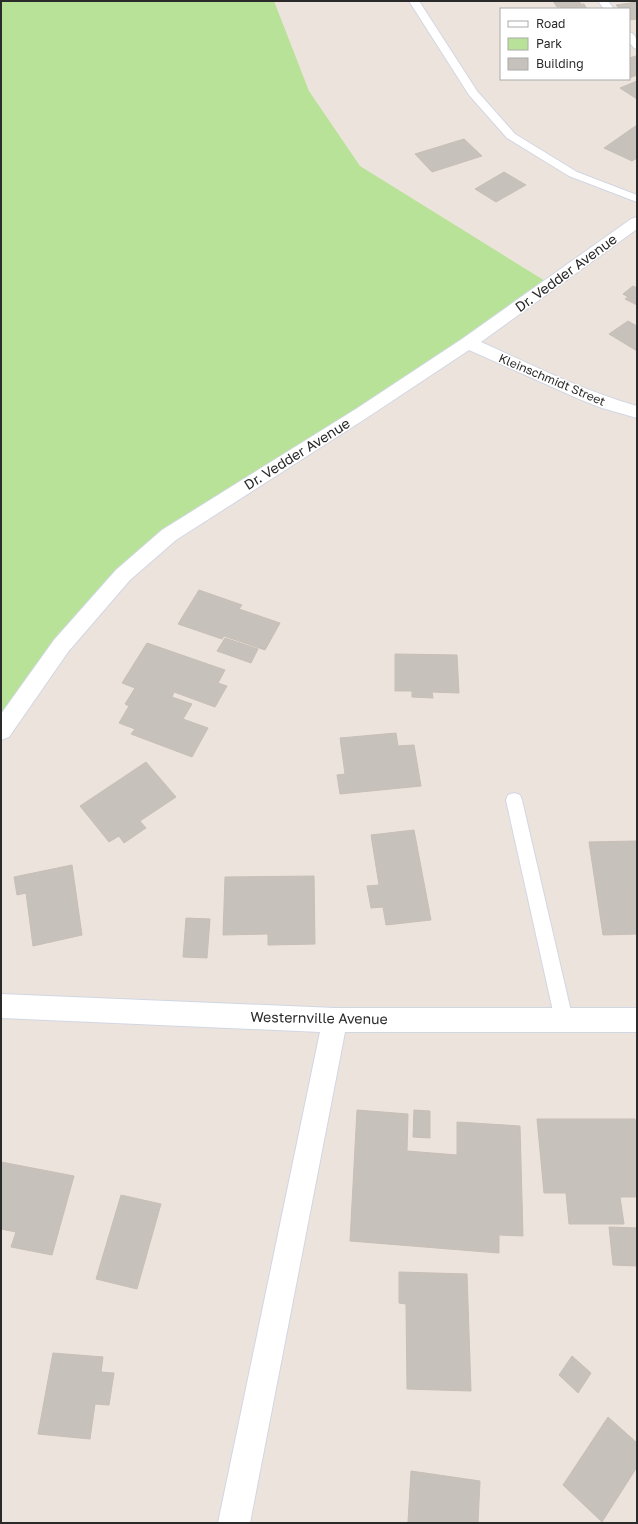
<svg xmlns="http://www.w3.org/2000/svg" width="638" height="1524" font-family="'Golos Text',sans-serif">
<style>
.green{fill:#b9e299}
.building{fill:#c7c1bc;stroke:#c7bfb6}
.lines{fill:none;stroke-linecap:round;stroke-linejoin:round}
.lane-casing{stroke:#d1d6e3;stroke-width:2}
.street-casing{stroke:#d1d6e3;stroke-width:2}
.lane{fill:#fff;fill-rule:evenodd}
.street{fill:#fff;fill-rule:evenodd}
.labels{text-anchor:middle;stroke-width:3;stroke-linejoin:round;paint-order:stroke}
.far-street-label{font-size:12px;fill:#2a2a2a;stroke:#fff}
.street-label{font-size:14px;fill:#2a2a2a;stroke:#fff}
</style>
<rect width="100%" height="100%" fill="#ece4dc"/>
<!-- green -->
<path class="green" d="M1,1H274L309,91L360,166L550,284L123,575L1,731Z"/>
<!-- building -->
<path class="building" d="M553,1H579L581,4L557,7Z
M637,2V19L629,20V9H620L616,5Z
M584,4L587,9H561L560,7Z
M636,56L637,75L629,78V58Z
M637,81V99L620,88Z
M637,125V158L632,161L604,148Z
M464,139L482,156L432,172L415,154Z
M504,172L526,185L496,202L475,189Z
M633,286L637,288V305L625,299L628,297L623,294Z
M628,321L637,326V351L609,334Z
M199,590L242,605L239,609L280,623L265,650L224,636L222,639L178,624Z
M225,638L258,649L251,663L217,651Z
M147,643L225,670L218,683L227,686L215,707L174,692L172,697L192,704L183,719L208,728L192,757L131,734L135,729L119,723L129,706L125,704L135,688L122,683Z
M395,654L457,655L459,693L432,692L433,698L412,697V691H395Z
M396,733L398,746L414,745L421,786L340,794L337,775L345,774L340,738Z
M146,762L176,797L140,821L146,828L124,843L119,836L109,842L80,806Z
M414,830L431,920L386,925L383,907L371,908L367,886L379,885L371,835Z
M636,841L637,934L603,935L589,842Z
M72,865L82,935L33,946L26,893L17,895L14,877Z
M314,876L315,944L268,945V934L223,935L225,877Z
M186,918L210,919L207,958L183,957Z
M357,1110L408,1114L407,1151L457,1155V1122L520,1126L523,1236L499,1235V1253L350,1241Z
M414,1110L430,1111V1138L413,1137Z
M537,1119H635L637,1134V1197H620L624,1224H569L566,1193H544Z
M1,1162L74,1176L52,1255L11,1247L16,1232L1,1229Z
M121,1195L161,1204L137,1289L96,1279Z
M609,1227L637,1228V1266L613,1265Z
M399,1272L467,1274L471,1391L407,1389L406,1304L399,1303Z
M53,1353L103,1357L101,1372L114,1373L109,1405L95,1404L90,1439L38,1434Z
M572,1356L591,1373L578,1393L559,1375Z
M608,1417L637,1443V1467L602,1522L563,1485Z
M411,1471L480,1481L478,1523H418L408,1522Z"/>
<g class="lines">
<defs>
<path id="lane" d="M409,1H419L477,91L515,134L577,172L637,195V202L569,176L507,138L469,95Z
M598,1H608L614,9H604Z
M629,32C637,34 637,42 637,49L634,48L629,42Z
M514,793L520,795L522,800L573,1020L570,1026L564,1029L558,1026L555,1020L506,800L508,795Z"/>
<path id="street" d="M637,217V229L481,342C532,365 583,391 637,406V418L602,408L579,399L469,350L368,417L176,540L130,580L68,652L9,737L1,740V714L54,640L116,570L162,530L356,409L462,339L631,219Z
M1,994L335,1008H637V1032H345L250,1523H218L320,1032L1,1018Z"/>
</defs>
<!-- lane casing -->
<use href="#lane" class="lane-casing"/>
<!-- street casing -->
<use href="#street" class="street-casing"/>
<!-- lane -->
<use href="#lane" class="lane"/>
<!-- street -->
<use href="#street" class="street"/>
</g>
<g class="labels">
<!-- far-street labels -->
<g class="far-street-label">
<text transform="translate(552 380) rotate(23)" y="4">Kleinschmidt Street</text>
</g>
<!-- street labels -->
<g class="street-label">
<text transform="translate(566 273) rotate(-36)" y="5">Dr. Vedder Avenue</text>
<text transform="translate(297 454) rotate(-32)" y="5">Dr. Vedder Avenue</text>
<text transform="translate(319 1018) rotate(1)" y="5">Westernville Avenue</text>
</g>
</g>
<!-- border -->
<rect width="638" height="1524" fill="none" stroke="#2a2a2a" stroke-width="4"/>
<!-- legend -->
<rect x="500" y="8" width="130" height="72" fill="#ffffff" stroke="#aaaaaa"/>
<rect x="508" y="21" width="20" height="6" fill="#ffffff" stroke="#aaaaaa"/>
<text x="536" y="28" font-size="12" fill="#2a2a2a">Road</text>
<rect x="508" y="38" width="20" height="12" fill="#b9e299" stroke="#aaaaaa"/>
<text x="536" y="48" font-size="12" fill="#2a2a2a">Park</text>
<rect x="508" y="58" width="20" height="12" fill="#c7c1bc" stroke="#aaaaaa"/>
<text x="536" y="68" font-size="12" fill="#2a2a2a">Building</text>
</svg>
